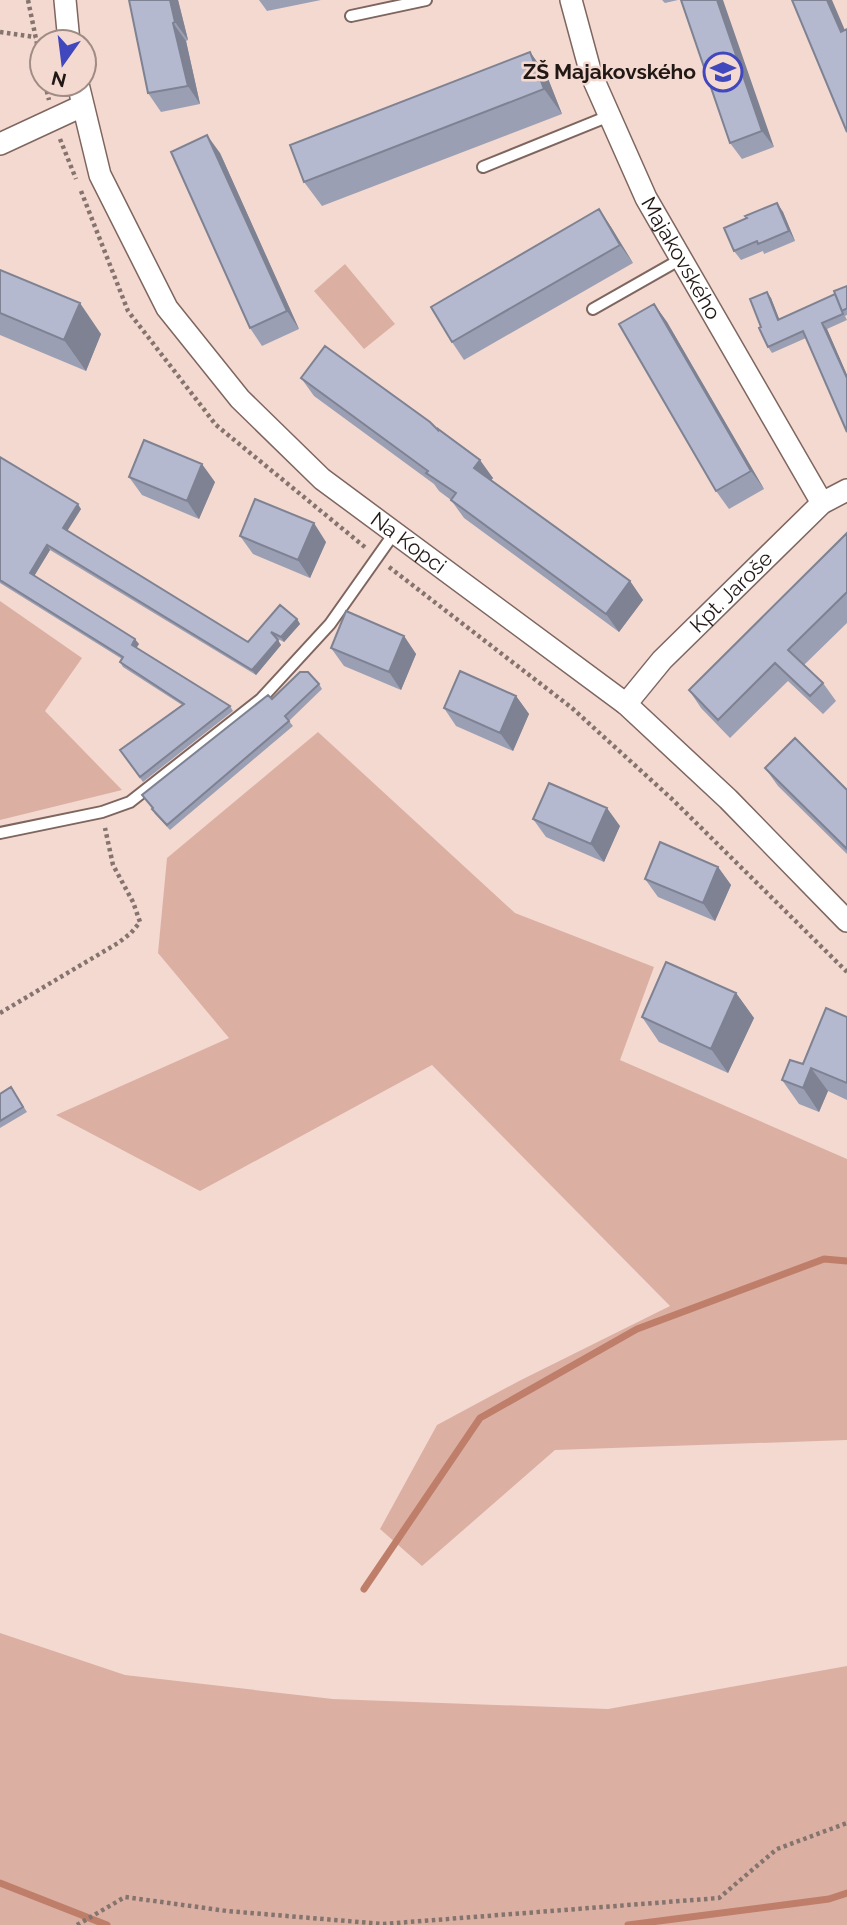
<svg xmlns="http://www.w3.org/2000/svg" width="847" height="1925" font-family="Raleway,sans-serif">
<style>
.green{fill:#dbb0a3}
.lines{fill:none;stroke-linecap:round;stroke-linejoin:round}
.stream{stroke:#bf7e6a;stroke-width:7}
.lane-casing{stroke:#7e665f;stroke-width:14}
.street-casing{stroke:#7e665f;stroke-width:24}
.path{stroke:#85746e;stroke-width:4.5;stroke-dasharray:3.5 3.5;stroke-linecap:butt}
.lane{stroke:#fff;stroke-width:10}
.street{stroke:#fff;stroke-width:21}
.wall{fill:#9b9fb3}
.shaded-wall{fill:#7e8292}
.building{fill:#b4b9d0;stroke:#7e8292;stroke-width:2}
.labels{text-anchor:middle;stroke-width:5;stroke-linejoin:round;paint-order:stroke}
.poi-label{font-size:21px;font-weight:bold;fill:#211815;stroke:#f4d9d0;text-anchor:end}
.street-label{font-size:21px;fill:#211815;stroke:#f4d9d0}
</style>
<rect width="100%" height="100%" fill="#f4d9d0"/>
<!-- green -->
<path class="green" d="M345,264L395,324L364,349L314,291Z
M0,601L82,658L45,711L122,790L0,820Z
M318,732L515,913L654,967L620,1060L847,1159V1440L555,1450L422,1566L380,1529L437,1425L519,1381L670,1306L432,1065L200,1191L56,1115L229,1038L158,953L167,858Z
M0,1633L125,1675L333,1699L608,1709L847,1666V1925H0Z"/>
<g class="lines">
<!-- stream -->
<path class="stream" d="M364,1589L480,1418L637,1329L824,1259L847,1261
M0,1883L107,1925
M628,1925L829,1899L847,1893"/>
<defs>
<path id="lane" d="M351,16L426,0
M483,167L609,116
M593,309L681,259
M0,833L102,812L130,802L261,699L330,624L395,532"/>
<g id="street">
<path d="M65,0L69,42"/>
<path id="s1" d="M571,0L591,74L646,198L822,503"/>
<path id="s2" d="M78,84L100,175L167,308L240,399L322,479L626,704L728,799L847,921"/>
<path d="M0,144L82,106"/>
<path id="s3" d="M626,704L662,660L822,503L847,490"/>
</g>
</defs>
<!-- lane casing -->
<use href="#lane" class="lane-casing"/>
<!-- street casing -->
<use href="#street" class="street-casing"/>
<!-- path -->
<path class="path" d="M28,0L42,68
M0,32L35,37
M45,84L49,100
M60,139L76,179
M81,191L128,311L216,425L366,548
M389,567L572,708L672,799L847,972
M0,1013L118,943L131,933L140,922L133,902L113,865L105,828
M77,1925L125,1897L227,1911L383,1924L719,1898L777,1849L847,1823"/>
<!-- lane -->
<use href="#lane" class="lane"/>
<!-- street -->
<use href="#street" class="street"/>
</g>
<!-- wall -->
<path class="wall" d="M178,0L188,40L186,41L200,104L161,112L148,93Z
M259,0H321L267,11Z
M662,0H678L665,3Z
M681,0L774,147L742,159L730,143Z
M530,52L547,76L562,114L322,206L304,182Z
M220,153L299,329L262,346L250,328Z
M777,203L783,212L795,241L764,254L763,251L741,260L734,251L747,218Z
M599,209L611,227L633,263L464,360L452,342Z
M0,270L101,334L86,371L0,335Z
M847,286V315L845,316L847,320L827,329L847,375V432L806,338L772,353L768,347L761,327L767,292L771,298L779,319L835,294Z
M654,304L667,322L764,489L729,509L716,491Z
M301,378L438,430L493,478L491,480L630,581L643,600L619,632L464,518L451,500L439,491L434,484L314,396Z
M0,457L81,509L67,531L248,642L297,619L300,624L284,642L276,638L281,645L256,675L50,550L34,576L139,644L136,648L230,706L233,711L143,782L120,750L182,705L123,667L120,662L122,659L0,583Z
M129,477L215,482L199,519L142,495Z
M847,533V623L804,665L823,683L836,701L823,714L788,681L730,738L701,708L689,690Z
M240,536L326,542L310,578L253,554Z
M404,636L416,654L401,690L344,666L331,648Z
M319,684L322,689L289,721L293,726L170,830L155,814L152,809L153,808L142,795L272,699Z
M516,696L529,714L513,751L456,726L444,708Z
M765,768L847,790V854L778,786Z
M533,819L620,826L604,862L546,837Z
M718,867L731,885L715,921L658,897L645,879Z
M736,993L754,1018L728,1073L659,1042L642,1017Z
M847,1017V1100L828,1091L819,1112L799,1104L782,1080L803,1064Z
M11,1087L27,1112L0,1128V1094Z"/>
<!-- shaded-wall -->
<path class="shaded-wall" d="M170,0H178L188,40L175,22Z
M717,0H723L774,147L762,131Z
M827,0H832L847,35L841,32Z
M173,23L186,41L200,104L188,86Z
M530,52L547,76L562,114L544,89Z
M207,135L220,153L299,329L287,311Z
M777,203L783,212L795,241L789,231Z
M599,209L611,227L633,263L620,245Z
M767,292L771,298L782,326L778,320Z
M80,303L101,334L86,371L64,340Z
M654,304L667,322L764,489L751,471Z
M822,323L827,329L847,375V378Z
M480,460L493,478L487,486L474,468Z
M202,464L215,482L199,519L187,501Z
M78,504L81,509L66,533L63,528Z
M314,523L326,542L310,578L298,560Z
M47,545L50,550L33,578L30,573Z
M630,581L643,600L619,632L606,614Z
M297,619L300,624L284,642L281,637Z
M404,636L416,654L401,690L389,672Z
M135,639L139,644L135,650L132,645Z
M278,640L281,645L256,675L252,670Z
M516,696L529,714L513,751L500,733Z
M607,808L620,826L604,862L591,844Z
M718,867L731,885L715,921L703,903Z
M736,993L754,1018L728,1073L711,1049Z
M811,1068L828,1091L819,1112L803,1088Z"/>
<!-- building -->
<path class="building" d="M129,0H170L175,22L173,23L188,86L148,93Z
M681,0H717L762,131L730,143Z
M792,0H827L841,32L847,29V132Z
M530,52L544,89L304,182L290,145Z
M207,135L287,311L250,328L171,152Z
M777,203L789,231L758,244L757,241L734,251L724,228L747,218L745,216Z
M599,209L620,245L452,342L431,307Z
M0,270L80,303L64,340L0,313Z
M847,286V308L842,311L834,291Z
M767,292L778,320L835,294L843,314L822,323L847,378V432L803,331L768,347L759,328L761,327L750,299Z
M654,304L751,471L716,491L619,324Z
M325,346L430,422L438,430V429L480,460L474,468L630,581L606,614L451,500L456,493L426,473L428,471L301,378Z
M144,440L202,464L187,501L129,477Z
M0,457L78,504L63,528L248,642L280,605L297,619L281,637L271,632L278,640L252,670L47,545L30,573L135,639L132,645L230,706L140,777L120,750L184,704L120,662L123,657L0,580Z
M255,499L314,523L298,560L240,536Z
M847,533V592L788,650L823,683L810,696L775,663L718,720L689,690Z
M346,611L404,636L389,672L331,648Z
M460,671L516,696L500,733L444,708Z
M300,672H308L319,684L285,716L289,721L167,825L152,809L153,808L142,795L268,695L272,699Z
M795,738L847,790V849L765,768Z
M549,783L607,808L591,844L533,819Z
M660,842L718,867L703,903L645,879Z
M666,962L736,993L711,1049L642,1017Z
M826,1008L847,1017V1083L811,1068L803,1088L782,1080L790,1060L803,1064Z
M11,1087L23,1107L0,1121V1094Z"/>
<!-- icons -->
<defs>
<symbol id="school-ring" viewBox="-11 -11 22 22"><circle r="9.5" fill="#f4d9d0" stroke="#4147bc" stroke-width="1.5"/><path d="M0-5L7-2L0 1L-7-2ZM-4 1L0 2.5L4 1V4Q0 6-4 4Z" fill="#4147bc"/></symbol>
</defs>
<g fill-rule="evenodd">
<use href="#school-ring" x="701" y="50" width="44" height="44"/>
</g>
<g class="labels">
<!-- poi labels -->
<g class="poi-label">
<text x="696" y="79">ZŠ Majakovského</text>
</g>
<!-- street labels -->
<g class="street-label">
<text dy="7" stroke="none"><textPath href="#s1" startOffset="282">Majakovského</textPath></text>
<text dy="7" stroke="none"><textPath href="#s2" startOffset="581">Na Kopci</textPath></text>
<text dy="7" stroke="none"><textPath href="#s3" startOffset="154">Kpt. Jaroše</textPath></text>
</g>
</g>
<!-- north arrow -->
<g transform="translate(63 63) rotate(194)"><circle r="33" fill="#f4d9d0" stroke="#a08c85" stroke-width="2"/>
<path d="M0-5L12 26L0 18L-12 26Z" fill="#4147bc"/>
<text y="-10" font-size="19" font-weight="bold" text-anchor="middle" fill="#211815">N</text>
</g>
</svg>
